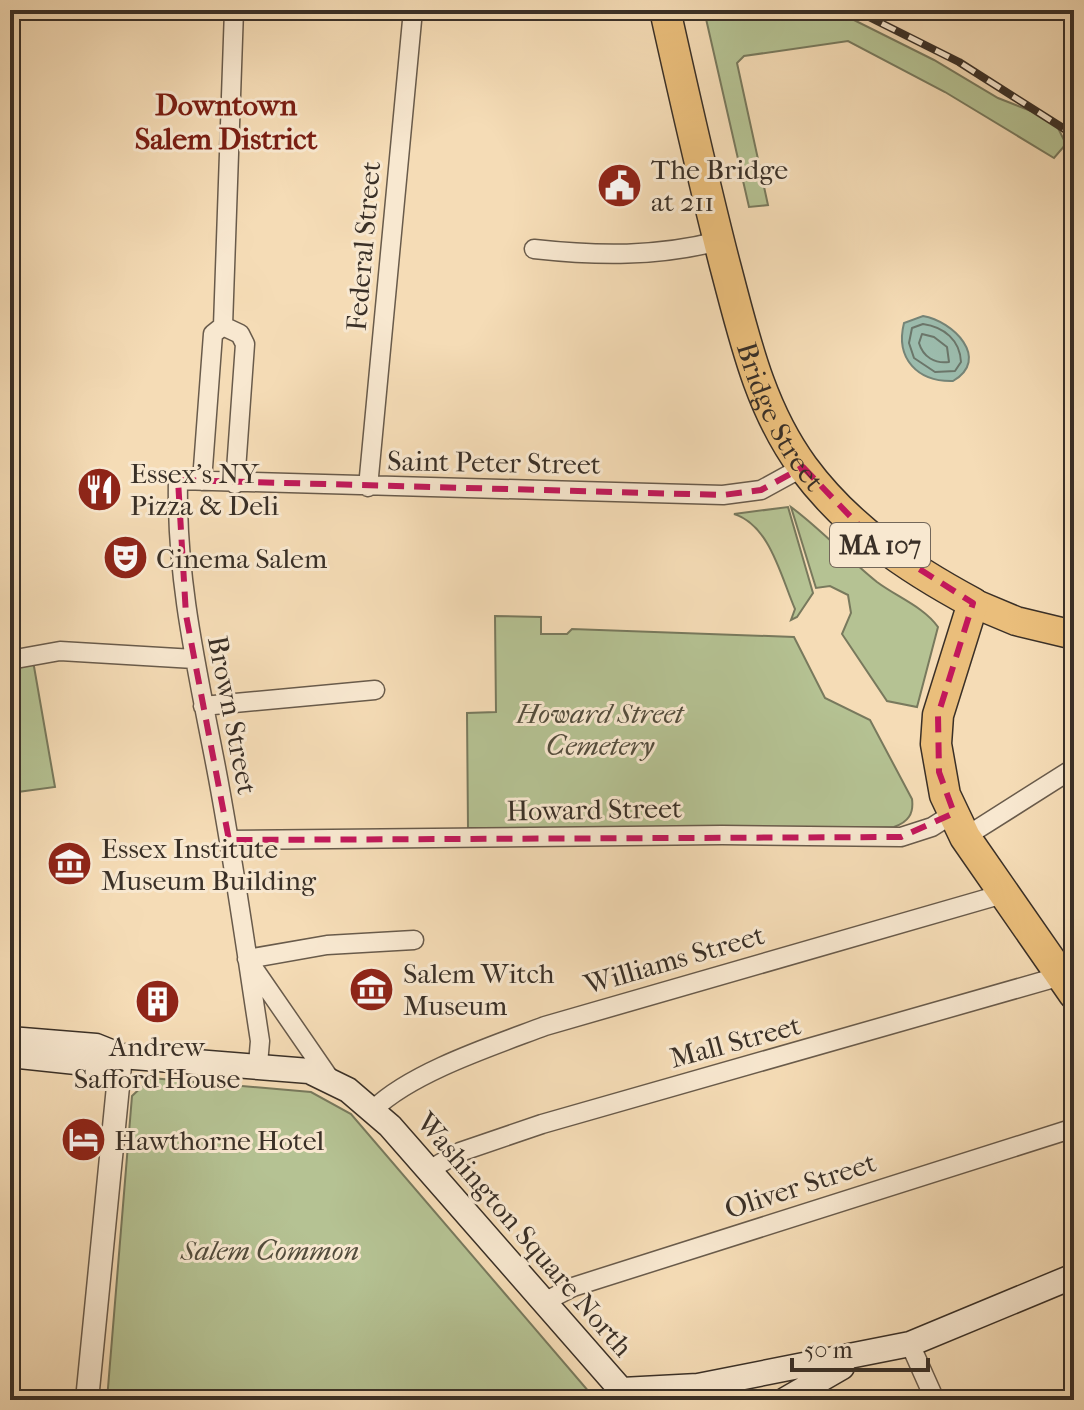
<svg xmlns="http://www.w3.org/2000/svg" width="1084" height="1410" font-family="'IM FELL French Canon',serif">
<style>
.green{fill:#b5c293;stroke:#78795d;stroke-width:2}
.water{fill:#9cbcad;stroke:#758477;stroke-width:2}
.lines{fill:none;stroke-linecap:round;stroke-linejoin:round}
.shore{stroke:#6b766a;stroke-width:2}
.minor-casing{stroke:#695b4b;stroke-width:21}
.tertiary-casing{stroke:#695b4b;stroke-width:25}
.secondary-casing{stroke:#3a3027;stroke-width:27}
.primary-casing{stroke:#3a3027;stroke-width:31}
.trunk-casing{stroke:#3a3027;stroke-width:33}
.minor{stroke:#f8e8d0;stroke-width:18}
.tertiary{stroke:#f8e8d0;stroke-width:22}
.secondary{stroke:#f8e8d0;stroke-width:24}
.primary{stroke:#eabe7b;stroke-width:28}
.trunk{stroke:#eabe7b;stroke-width:30}
.rail-casing{stroke:#3a3027;stroke-width:8}
.rail{stroke:#f8e8d0;stroke-width:5;stroke-dasharray:15;stroke-linecap:butt}
.marked{fill:none;stroke:#c2185b;stroke-width:6;stroke-dasharray:16 10;stroke-linejoin:round}
.labels{text-anchor:middle;stroke-width:6;stroke-linejoin:round;paint-order:stroke}
.shield{fill:#f8e8d0;stroke:#73675a;stroke-width:2}
.shield-label{font-size:26px;font-weight:bold;fill:#3a3027}
.poi-label{font-size:28px;fill:#3a3027;stroke:#f8e8d0;text-anchor:start}
.street-label{font-size:28px;fill:#3a3027;stroke:#f8e8d0}
.park-label{font-size:28px;font-style:italic;fill:#534d3d;stroke:#f8e8d0}
.neighbourhood-label{font-size:30px;font-weight:bold;fill:#7a1f14;stroke:#f8e8d0}
</style>
<rect width="100%" height="100%" fill="#f5dcb6"/>
<filter id="stains"><feTurbulence type="fractalNoise" baseFrequency=".0025" numOctaves="4"/><feColorMatrix values="0 0 0 0 .2 0 0 0 0 .09 0 0 0 0 .02 0 0 0 .5 -.17"/></filter>
<radialGradient id="worn" r=".72"><stop offset=".6" stop-color="#630" stop-opacity="0"/><stop offset="1" stop-color="#630" stop-opacity=".3"/></radialGradient>
<!-- green -->
<path class="green" d="M704,10H834L934,60L998,98L1054,120L1066,144L1054,158L945,92L848,41L744,56L737,63L768,205L749,207Z
M788,507L813,593L797,617L791,620L795,609C781,577 770,525 734,514Z
M791,507C822,530 847,558 877,582C897,597 924,607 938,627L917,707L887,701L842,634L851,613L848,595L830,586L816,588Z
M495,616L541,617V634H567L572,629L794,637L825,698L870,720L912,799C914,814 908,822 894,827L468,828L467,713L496,712Z
M32,655L55,787L10,793V660Z
M151,1078L311,1092L351,1114L596,1400H107L132,1096Z"/>
<!-- water -->
<path class="water" d="M923,316C953,321 991,359 953,381C918,382 895,359 904,323Z"/>
<g class="lines">
<!-- shore -->
<path class="shore" d="M923,324C944,327 960,340 961,362L955,371L935,372L914,358L909,343L912,328Z
M922,334L934,337L947,347L949,362C935,364 923,357 919,343Z"/>
<defs>
<path id="minor" d="M534,249C598,256 657,257 719,241
M223,326L240,334L245,344L235,484
M202,481L213,334L223,326L234,10
M368,487L413,10
M10,660L60,651L194,659
M203,706L375,690
M965,837L1074,768
M229,840L722,835L901,837L932,827L954,813
M247,959L327,945L414,940
M250,963L330,1079
M258,1064L260,1041C245,944 232,847 213,752C195,660 176,574 178,480L723,495L761,490L803,467
M374,1109C412,1072 495,1045 545,1026L1003,894
M429,1170L460,1152L542,1124L1061,976
M546,1301L573,1287L1074,1128
M910,1344L935,1400"/>
<path id="tertiary" d="M87,1400L121,1056"/>
<path id="secondary" d="M10,1039L96,1046L121,1056L309,1071L348,1090L390,1126L630,1400
M10,1055L95,1064L121,1056
M622,1390L698,1386L910,1344L1074,1276
M785,1400L842,1367"/>
<path id="primary" d="M973,603L1016,621L1074,635"/>
<g id="trunk">
<path id="s1" d="M665,10C684,95 703,180 725,265C744,336 759,407 803,467C848,528 908,568 973,603L938,715L936,744L945,795L965,837L1074,994"/>
</g>
</defs>
<!-- minor casing -->
<use href="#minor" class="minor-casing"/>
<!-- tertiary casing -->
<use href="#tertiary" class="tertiary-casing"/>
<!-- secondary casing -->
<use href="#secondary" class="secondary-casing"/>
<!-- primary casing -->
<use href="#primary" class="primary-casing"/>
<!-- trunk casing -->
<use href="#trunk" class="trunk-casing"/>
<!-- minor -->
<use href="#minor" class="minor"/>
<!-- tertiary -->
<use href="#tertiary" class="tertiary"/>
<!-- secondary -->
<use href="#secondary" class="secondary"/>
<!-- primary -->
<use href="#primary" class="primary"/>
<!-- trunk -->
<use href="#trunk" class="trunk"/>
<defs>
<path id="rail" d="M855,10L959,62L1074,135"/>
</defs>
<!-- rail casing -->
<use href="#rail" class="rail-casing"/>
<!-- rail -->
<use href="#rail" class="rail"/>
</g>
<!-- marked area -->
<path class="marked" d="M803,467L872,539L973,603L938,715L939,772L954,813L901,837L229,840L186,615L178,480L723,495L761,490Z"/>
<!-- icons -->
<defs>
<symbol id="civic-disc" viewBox="-11 -11 22 22"><circle r="9.5" fill="#8f2418" stroke="#f8e8d0"/><path d="M-.6-6.5H3V-4.5H.6V-3L4-1V1h2V6H-6V1h2V-1L-.6-3ZM-1.2 2.5V6h2.4V2.5Z" fill="#fff"/></symbol>
<symbol id="restaurant-disc" viewBox="-11 -11 22 22"><circle r="9.5" fill="#8f2418" stroke="#f8e8d0"/><path d="M-5-6h1v4h1v-4h1v4h1v-4h1v5L-1.5 .5V6h-2V.5L-5-1ZM5-6V6H3V1.5H1.5Q1.5-4 5-6Z" fill="#fff"/></symbol>
<symbol id="theatre-disc" viewBox="-11 -11 22 22"><circle r="9.5" fill="#8f2418" stroke="#f8e8d0"/><path d="M-5-5.5Q0-4 5-5.5V0Q5 5 0 6Q-5 5-5 0ZM-3.3-2.5H-1v1.5H-3.3ZM1-2.5H3.3v1.5H1ZM-2.8 1Q0 5.5 2.8 1Z" fill="#fff"/></symbol>
<symbol id="museum-disc" viewBox="-11 -11 22 22"><circle r="9.5" fill="#8f2418" stroke="#f8e8d0"/><path d="M0-6L6-3V-2H-6V-3ZM-5-1h2V3h-2ZM-1-1h2V3h-2ZM3-1h2V3H3ZM-6 4H6V6H-6Z" fill="#fff"/></symbol>
<symbol id="building-disc" viewBox="-11 -11 22 22"><circle r="9.5" fill="#8f2418" stroke="#f8e8d0"/><path d="M-4-6H4V6H1V3H-1V6H-4ZM-2.5-4.3h1.7v1.8h-1.7ZM.8-4.3h1.7v1.8H.8ZM-2.5-1h1.7V.8h-1.7ZM.8-1h1.7V.8H.8Z" fill="#fff"/></symbol>
<symbol id="hotel-disc" viewBox="-11 -11 22 22"><circle r="9.5" fill="#8f2418" stroke="#f8e8d0"/><path d="M-6-4.5h1.5V1H6V5H4.5V3h-9V5H-6ZM-4 0a1.8 1.8 0 1 1 3.6 0ZM.5 0V-2.5h3Q6-2.5 6 0Z" fill="#fff"/></symbol>
</defs>
<g fill-rule="evenodd">
<use href="#civic-disc" x="594" y="160" width="51" height="51"/>
<use href="#restaurant-disc" x="74" y="464" width="51" height="51"/>
<use href="#theatre-disc" x="100" y="532" width="51" height="51"/>
<use href="#museum-disc" x="44" y="838" width="51" height="51"/>
<use href="#museum-disc" x="346" y="964" width="51" height="51"/>
<use href="#building-disc" x="132" y="976" width="51" height="51"/>
<use href="#hotel-disc" x="58" y="1114" width="51" height="51"/>
</g>
<g class="labels">
<!-- shield labels -->
<rect class="shield" x="830" y="523" width="100" height="44" rx="6"/>
<g class="shield-label">
<text x="880" y="554">MA 107</text>
</g>
<!-- poi labels -->
<g class="poi-label">
<text x="651" y="179">The Bridge<tspan x="651" dy="32">at 211</tspan></text>
<text x="130" y="483">Essex's NY<tspan x="130" dy="32">Pizza &amp; Deli</tspan></text>
<text x="156" y="568">Cinema Salem</text>
<text x="101" y="858">Essex Institute<tspan x="101" dy="32">Museum Building</tspan></text>
<text x="403" y="983">Salem Witch<tspan x="403" dy="32">Museum</tspan></text>
<text x="157" y="1056" text-anchor="middle">Andrew<tspan x="157" dy="32">Safford House</tspan></text>
<text x="114" y="1150">Hawthorne Hotel</text>
</g>
<!-- street labels -->
<g class="street-label">
<text transform="translate(363 246) rotate(-85)" y="10">Federal Street</text>
<text dy="10" stroke="none"><textPath href="#s1" startOffset="424">Bridge Street</textPath></text>
<text transform="translate(494 462) rotate(1)" y="10">Saint Peter Street</text>
<text transform="translate(233 715) rotate(79)" y="10">Brown Street</text>
<text transform="translate(594 809) rotate(-1)" y="10">Howard Street</text>
<text transform="translate(674 959) rotate(-16)" y="10">Williams Street</text>
<text transform="translate(735 1041) rotate(-15)" y="10">Mall Street</text>
<text transform="translate(800 1185) rotate(-18)" y="10">Oliver Street</text>
<text transform="translate(525 1234) rotate(49)" y="10">Washington Square North</text>
</g>
<!-- park labels -->
<g class="park-label">
<text x="600" y="723">Howard Street<tspan x="600" dy="32">Cemetery</tspan></text>
<text x="270" y="1260">Salem Common</text>
</g>
<!-- neighbourhood labels -->
<g class="neighbourhood-label">
<text x="226" y="115">Downtown<tspan x="226" dy="34">Salem District</tspan></text>
</g>
</g>
<!-- margin -->
<rect width="1084" height="1410" fill="none" stroke="#f5dcb6" stroke-width="40"/>
<rect x="12" y="12" width="1060" height="1386" fill="none" stroke="#3a3027" stroke-width="4"/>
<rect x="20" y="20" width="1044" height="1370" fill="none" stroke="#3a3027" stroke-width="2"/>
<!-- scale -->
<path d="M792 1358v12h136v-12" fill="none" stroke="#3a3027" stroke-width="4"/>
<text x="804" y="1358" font-size="24" fill="#3a3027" stroke="#f8e8d0" stroke-width="6" paint-order="stroke">50 m</text>
<rect width="100%" height="100%" filter="url(#stains)"/>
<rect width="100%" height="100%" fill="url(#worn)"/>
</svg>
